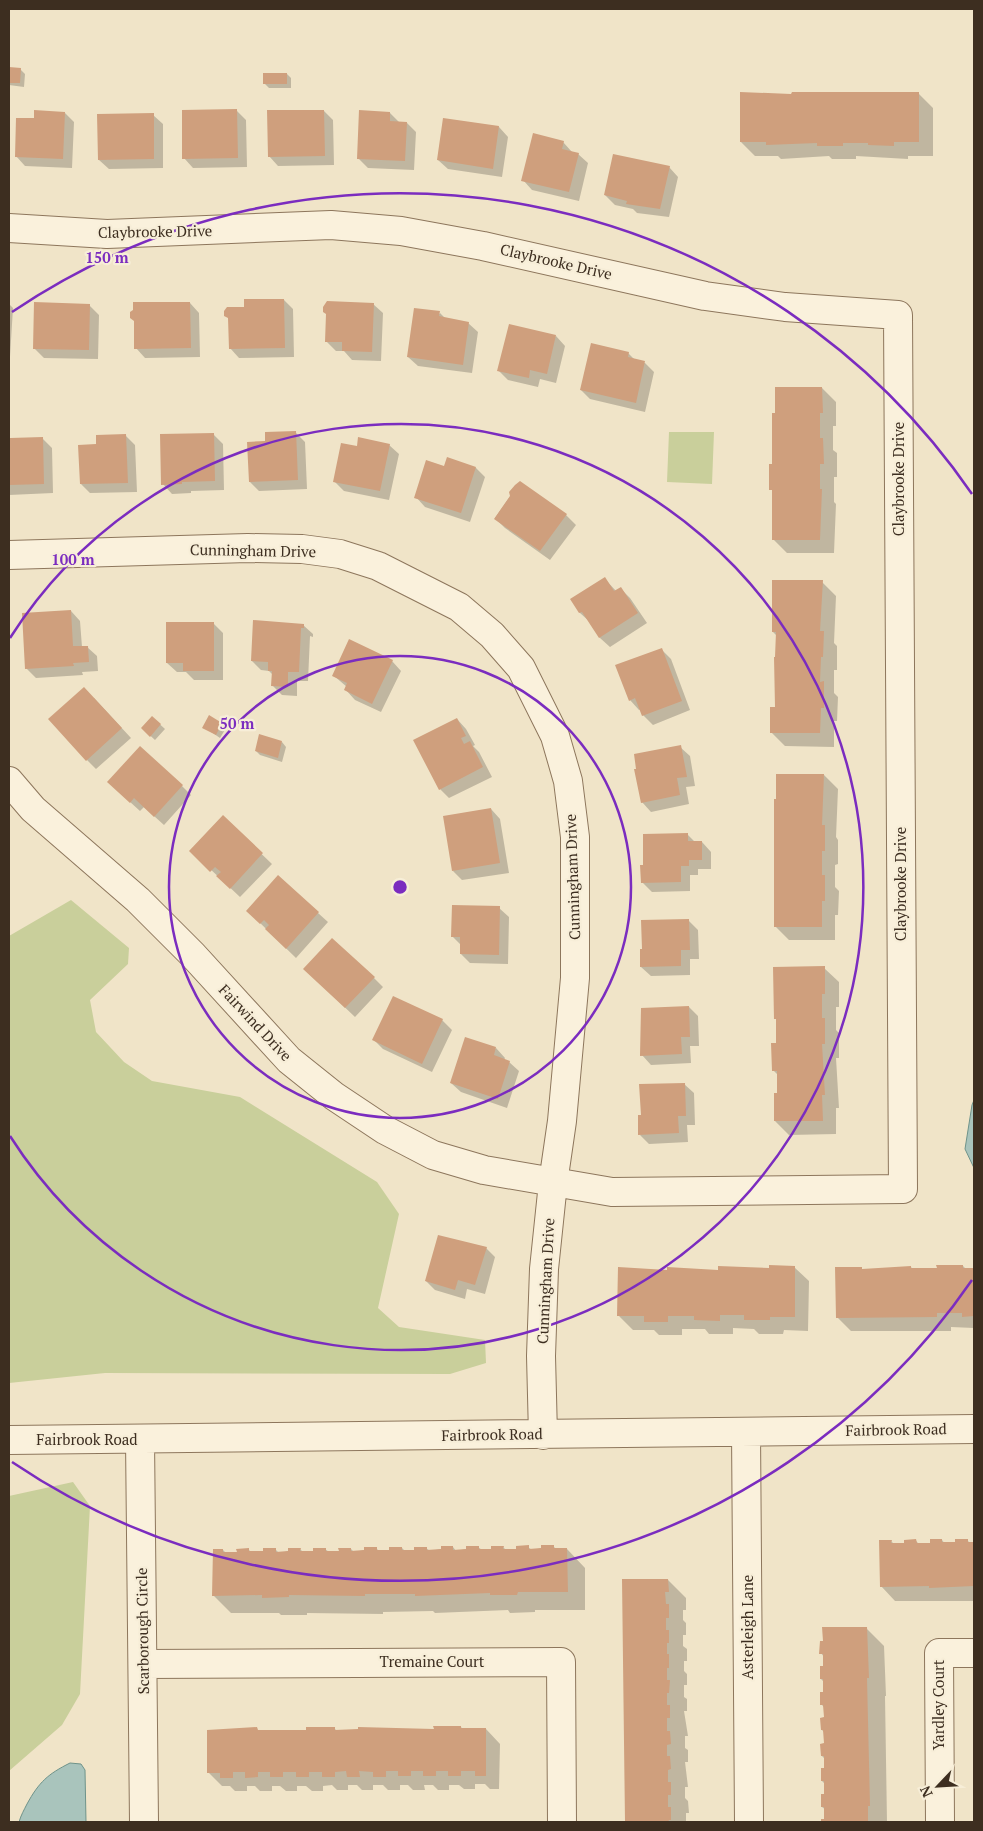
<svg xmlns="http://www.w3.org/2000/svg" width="983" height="1831" font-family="'PT Serif',serif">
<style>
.green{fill:#c9cf9b}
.water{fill:#a9c4bc;stroke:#6f938a}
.shadow{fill:#0003}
.building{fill:#cf9f7d}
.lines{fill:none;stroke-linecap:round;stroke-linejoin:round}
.minor-casing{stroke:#8d765c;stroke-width:30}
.minor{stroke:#faf1dc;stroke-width:28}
.ring{fill:none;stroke:#7b2cbf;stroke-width:2.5}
.labels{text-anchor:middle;stroke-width:4.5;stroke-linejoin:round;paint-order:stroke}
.street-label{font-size:15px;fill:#3d2e20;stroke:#f7eed8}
.centre{fill:#7b2cbf;stroke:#f7eed8;stroke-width:2.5}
.ring-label{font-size:15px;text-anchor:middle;font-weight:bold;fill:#7b2cbf;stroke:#f7eed8;stroke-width:4.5;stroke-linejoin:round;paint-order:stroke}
</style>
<rect width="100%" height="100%" fill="#f0e4c8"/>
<!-- green -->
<path class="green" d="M669,432H714L712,484L667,482Z
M71,900L129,948L128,964L90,1000L96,1032L124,1062L152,1081L240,1097L377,1182L399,1214L378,1308L399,1327L485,1340L486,1363L450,1374L105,1373L9,1383V936Z
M73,1482L90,1506L80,1694L62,1725L9,1771V1496Z"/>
<!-- water -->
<path class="water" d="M974,1100V1168L965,1149L972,1105Z
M70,1763L81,1764L85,1770L86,1822H19C21,1815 24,1810 27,1804C39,1782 48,1774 70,1763Z"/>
<!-- shadow -->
<path class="shadow" d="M9,68L20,69L25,74L24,87L9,85Z
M287,74L291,78V88H269L265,84Z
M919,94L933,108V156H908V159L856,156V159H832L829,156L781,159L778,156H755L741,142L793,96Z
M237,111L246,120L247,167L193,168L184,158Z
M324,111L333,120L334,165L278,166L269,156Z
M65,113L74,122L72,168L25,166L16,156Z
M390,113L399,122L407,123L416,132L414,170L368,168L359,159Z
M153,115L163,124V168L109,169L99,160Z
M444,119L499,127L508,137L502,177L448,169L438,160Z
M563,142L572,152L578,154L588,163L579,201L532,190L523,180Z
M669,167L678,177L669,217L637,213L633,209L615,205L605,195Z
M284,300L293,309L294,357L239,358L230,348L245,308Z
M190,303L199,313L200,357L145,358L136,348Z
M9,304L13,308L10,357H9Z
M373,304L383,313L381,361L352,360L344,351H336L326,341Z
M89,305L99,315L98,359L44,358L34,348Z
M440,313L445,318L468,323L478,332L472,373L418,366L408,357Z
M556,336L565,346L556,383L540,379L538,387L508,380L499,371Z
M628,353L636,361L645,363L654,372L645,412L590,399L581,390Z
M822,388L836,402V426H833V450L837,453V477H834V502L836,504L834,553H787L773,539V491L771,489L774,466Z
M296,433L305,442L307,489L259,491L250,482L266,442Z
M213,434L223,444L224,490L191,491V493L172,494L163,484Z
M125,435L135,445L137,492L90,493L81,484L97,445Z
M42,438L52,448L53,493L9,495V447Z
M389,445L399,454L389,500L344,491L334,481L358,447Z
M445,467L476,468L485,477L470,522L425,507L416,497Z
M520,482L566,515L576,525L550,560L505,528L495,518Z
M605,579L616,591L620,588L630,598L647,623L610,647L600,638L590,622L580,613L572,600Z
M822,582L836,596L834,643L837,646V670H834V693L838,697L837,721H834V747L785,746L771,732L776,708L777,636L773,632Z
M71,611L80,621L82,647H87L97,656L98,671L82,672L83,675L36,678L26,668Z
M214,624L223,633V680H194L186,672H177L167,663Z
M303,625L313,634V637L310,636L308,681H297V696L282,695L273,686V675L269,671L261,670L252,661Z
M661,649L671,659L690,710L653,725L643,715L641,709L639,710L630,700Z
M392,661L401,671L381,712L355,700L346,690L347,687L333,675Z
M94,698L131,738L96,769L87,760Z
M152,717L165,729L155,740L142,728Z
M457,719L466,729L475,745L473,746L479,752L492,777L449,798L440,789Z
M222,724L226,728L220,738L204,727Z
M282,742L286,747L282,762L260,755L256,751Z
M680,747L690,756L695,786L686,787L689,804L651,812L642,802Z
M824,775L838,789L836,837L838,840V864L835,865V887L839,891L838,915H835V940H789L775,926Z
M182,786L191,795L164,825L144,807L140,811L118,791Z
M491,809L500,819L509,873L462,880L453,871Z
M223,817L272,864L240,897L191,851Z
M688,835L695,842H702L711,852V869H698V875H690V891L652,892L642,882Z
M278,877L328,922L296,958L257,920Z
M499,908L509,917L508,964L470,963L461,954V945L452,936Z
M688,920L698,930L699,959H690V975L651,976L641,967Z
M824,968L839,982V1007H836V1030L839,1033V1058H836L839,1108H836V1134L789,1135L775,1121L778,1094V1075L773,1070L777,1044L778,1021L775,1018Z
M314,978H374L383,987L355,1017Z
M394,998L442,1020L452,1030L432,1072L383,1049L374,1040Z
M689,1007L698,1016L699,1046H690L691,1063L651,1065L642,1055Z
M496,1048L505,1058L504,1060L509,1062L519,1071L507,1108L461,1092L451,1083Z
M684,1084L694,1093L695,1125H687L688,1142L649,1144L640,1135Z
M486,1248L495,1257L485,1294L467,1289L465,1299L435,1290L426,1281Z
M963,1266L966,1269H974V1328L951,1327V1331H851L837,1317L861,1268L863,1270L911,1267L913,1270H938Z
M794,1267L809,1281L808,1331L784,1330L783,1334H759L754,1329L733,1328V1334H709L705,1329H682V1335H659L654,1330H633L619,1316L669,1272L771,1269Z
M942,1540L945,1544L956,1543L967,1540L970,1543H974V1601H895L881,1586L891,1541L894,1544H906L916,1541L919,1544H931Z
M553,1546L557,1550L567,1549L585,1568V1610H535V1612L510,1613L508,1610L435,1613L433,1611L383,1612V1614L307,1613V1615H281L279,1613H231L213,1595L223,1550L226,1553H238L249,1550L252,1553L275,1549L279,1553L300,1549L303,1552H315L325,1549L329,1552H340L351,1549L354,1552L376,1548L379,1551H391L402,1548L405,1551H416L426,1548L430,1551L453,1547L456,1551L478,1547L482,1550H492L503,1547L506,1550H518L528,1547L532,1550Z
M668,1580L686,1598V1610H683V1620L686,1623V1635H683V1646L687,1649V1661H684V1671L687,1674V1685H684V1697L687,1699V1711H684L688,1736H685V1748L688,1750V1762H685L688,1787H685V1798L688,1801L689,1813H686V1822H626L623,1581Z
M866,1628L884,1646L886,1696H885L887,1822H822V1820H826V1810L822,1807L826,1795L825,1784L822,1781L825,1769V1759L822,1756L825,1745V1733L822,1730L825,1719V1708L821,1704L824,1693V1682L821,1679L824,1667V1657L821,1653Z
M461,1727L463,1730L486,1729L500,1744L499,1789H490L485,1784H475V1789H464L459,1785H449V1790H438L433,1785H424L425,1790H413L408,1785H400V1790H388L383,1785H373V1790H362L357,1785H348V1790H337L332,1785L323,1786V1791H312L306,1786H297V1791H286L280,1786H272V1791H260L255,1786H247V1791H235L230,1786H222L208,1772L259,1731H308L334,1728L337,1731L435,1730Z"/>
<!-- building -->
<path class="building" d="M9,67L21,68L20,83H9Z
M263,73H287V84H263Z
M740,92L791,94L792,92H919V142H894V146L868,145V143H843V146H817V143L766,145V142H740Z
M237,109L238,158L182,159V110Z
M34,110L65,112L63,159L15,157L16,118H34Z
M267,110H324L325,156L268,157Z
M359,110L390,112V121L407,122L405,161L357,159Z
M154,113V159L98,160L97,114Z
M443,118L499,126L493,169L437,160Z
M533,133L564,141L562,149L579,153L569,192L521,181Z
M613,154L670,166L660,209L626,204L627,201L604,195Z
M244,299H284L285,348L229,349L228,318L224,316V311L227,307H244Z
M327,301L374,303L372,352L342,351V342H325L326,314L323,312V307Z
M34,302L90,304L89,350L33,349Z
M133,302H190L191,348L134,349V321L130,318V312L133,310Z
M414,308L440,311L439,316L469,322L463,365L407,357Z
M509,324L556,335L547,374L530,370L529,378L497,371Z
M591,343L629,352L628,357L645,361L636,403L580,390Z
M775,387H822L823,413H820V438H823L824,464H820V489H822L820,540H772V490H769V464H772V413H775Z
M296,431L298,480L249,482L247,442L265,441V432Z
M214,433L215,481L182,482V484L161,485L160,434Z
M126,434L128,483L80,484L78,445L96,444V435Z
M43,437L44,484L9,485L10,438Z
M358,437L390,444L380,491L333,482L341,443L357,446Z
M447,457L476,467L461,513L414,498L426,460L444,466Z
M520,481L567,514L540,551L494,519L510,496L509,492L515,485Z
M605,577L614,591L621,587L638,613L599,638L582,612L579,613L570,599Z
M772,580H823L820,631H824L823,657H821L820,682L824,681V708H821L820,733H770V707H775L774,657H775L776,632H772Z
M71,610L73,646H88L89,662L73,663L74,666L25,669L22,613Z
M253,620L304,624V628H301L299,672H288V687L271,686L272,671H268V662L251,661Z
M166,622H214V671H183V663H166Z
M349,639L393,660L372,704L344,690L347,683L332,676Z
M662,648L682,701L642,716L635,698L629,701L615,665Z
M84,687L122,728L86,761L48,719Z
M209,715L222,723L216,735L202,728Z
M152,716L161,724L150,737L141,728Z
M457,718L466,736L461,738L464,744L470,741L483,767L439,790L413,740Z
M259,734L282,741L278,758L255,751Z
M681,745L687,777L677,778L680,795L641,803L634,769H636L634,754Z
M140,746L183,785L154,817L134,798L130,803L107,782Z
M776,774H824L822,825H825V851H822V875H825V901H822V927H774V799H776Z
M491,808L500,863L452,871L443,816Z
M223,815L263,853L230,889L216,876L221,872L215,867L210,872L189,851Z
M688,833V841H702V860H689V866H681V882L641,883L640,865H643V834Z
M278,875L319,912L286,949L265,929L269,925L264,920L260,924L246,911Z
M452,905L500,906L499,955L460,954V937H451Z
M689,919L690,950H681V966L640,967V949H642L641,920Z
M332,938L375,977L345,1008L303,969Z
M825,966V994H822V1018H825V1044H822L825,1095H822L823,1121H774V1093H777V1071H772L771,1043H776V1019H774L773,967Z
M393,996L443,1019L422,1064L372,1040Z
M689,1006L690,1037H681L682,1054L640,1056L641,1008Z
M465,1037L496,1047L494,1055L510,1061L498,1099L450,1083Z
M685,1083L686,1116H678L679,1133L638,1135V1115H641L639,1084Z
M438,1235L487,1247L475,1285L458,1280L455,1290L425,1281Z
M769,1265L795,1266V1317H770V1320H744V1315H720V1321L694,1320V1316H668V1322H644V1316H617L618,1267L667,1270V1267L718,1270V1266L769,1268Z
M936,1265H963V1268H974V1316L962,1317V1313H937V1317L836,1318L835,1267H862V1269L911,1266V1268H937Z
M916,1539L917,1543H930V1539H942V1542H955V1539H968V1542H974V1586L929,1588V1586L880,1587L879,1540H892L891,1543H904V1540Z
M529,1545V1549L541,1548V1545H554V1548H567L568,1592H518L517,1595H490V1593L415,1596V1594H365V1596L289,1595V1597L262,1598V1595L212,1596L213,1549H223V1552H237L236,1549L249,1548V1551H263V1548H276V1552L288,1551V1548H301L300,1551H313V1548H326V1551H339L338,1548H351V1551L364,1550V1547H377V1550H389V1547H402V1550H414V1547H427V1550L441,1549V1546H453V1550L466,1549V1546H479V1549H491V1546H504L503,1549H516V1546Z
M622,1579H668L669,1592H665L666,1604H669V1618H666V1630H669V1643H667V1654H669V1668H667V1680H670L669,1693H667V1705H670V1718H667V1731H670L671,1744L667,1745V1756H670L671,1769L668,1770V1782H671V1795H668V1807H671V1820H669L668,1822H625Z
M822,1627H867L869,1678H867L870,1806H868V1822H821V1819H824V1807H821V1794H824V1781H821V1768H824V1756H821L820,1744L824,1743L823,1730H821L820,1718L824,1717L823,1705H820V1692H823V1679H820V1666H823V1654H819L820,1641H823Z
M433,1726H461V1728H486V1776H475V1771H461V1776H448V1771H436V1776H423V1771H411V1776H398V1771H386V1777H373V1772L359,1771L360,1777H347L346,1771L335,1772V1777H322V1772H309V1777H296V1772H283V1777H270V1772H258V1777L245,1778V1772H233V1778H220V1773H207V1730L257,1727L258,1730H306V1727H335V1730L358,1729V1727L434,1729Z"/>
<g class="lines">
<defs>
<path id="minor" d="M9,228L107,234L331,225L401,231L483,246L705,296L785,307L898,315L903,1189L612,1192L484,1170L433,1155L385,1130L334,1096L289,1060L193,955L138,900L33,809L9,781
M9,555L248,548L302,549L340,554L378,566L459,607L492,635L521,668L555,736L568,781L575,837V978L562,1121L553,1183L544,1269L541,1356L543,1435
M746,1432L749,1822
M140,1439L144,1822
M9,1440L974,1429
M144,1664L561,1662L562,1822
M940,1822L939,1653H974"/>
</defs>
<!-- minor casing -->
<use href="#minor" class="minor-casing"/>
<!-- minor -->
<use href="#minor" class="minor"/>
</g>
<!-- distance rings -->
<g class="ring">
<circle cx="400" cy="887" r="231"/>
<path d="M10 638A463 463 0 1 1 10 1136"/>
<path d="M972 1280A694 694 0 0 1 12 1462M12 312A694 694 0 0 1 972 494"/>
</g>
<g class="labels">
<!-- street labels -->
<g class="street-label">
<text transform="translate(155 232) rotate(-1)" y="5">Claybrooke Drive</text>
<text transform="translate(556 262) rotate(13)" y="5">Claybrooke Drive</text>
<text transform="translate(899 479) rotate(-90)" y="5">Claybrooke Drive</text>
<text transform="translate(253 551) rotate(1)" y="5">Cunningham Drive</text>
<text transform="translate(573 877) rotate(-92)" y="5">Cunningham Drive</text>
<text transform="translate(901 884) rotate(-90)" y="5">Claybrooke Drive</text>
<text transform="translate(255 1023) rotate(47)" y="5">Fairwind Drive</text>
<text transform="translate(546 1281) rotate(-87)" y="5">Cunningham Drive</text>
<text transform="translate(896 1430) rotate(-1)" y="5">Fairbrook Road</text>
<text transform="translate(492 1435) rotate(-1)" y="5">Fairbrook Road</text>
<text x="87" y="1445">Fairbrook Road</text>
<text transform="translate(748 1627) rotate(-90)" y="5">Asterleigh Lane</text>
<text transform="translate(143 1631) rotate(-91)" y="5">Scarborough Circle</text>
<text x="432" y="1667">Tremaine Court</text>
<text transform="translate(939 1705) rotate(-90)" y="5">Yardley Court</text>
</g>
</g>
<circle cx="400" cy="887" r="8" class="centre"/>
<g class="ring-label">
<text x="107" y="263">150 m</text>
<text x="73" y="565">100 m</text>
<text x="237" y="729">50 m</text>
</g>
<!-- border -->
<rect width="983" height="1831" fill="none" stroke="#3d2e20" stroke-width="20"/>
<!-- north arrow -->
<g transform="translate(938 1786) rotate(245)" stroke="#f7eed8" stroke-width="4" paint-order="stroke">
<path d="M0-4L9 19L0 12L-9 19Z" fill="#3d2e20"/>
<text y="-8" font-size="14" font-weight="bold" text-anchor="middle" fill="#3d2e20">N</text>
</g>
</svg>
